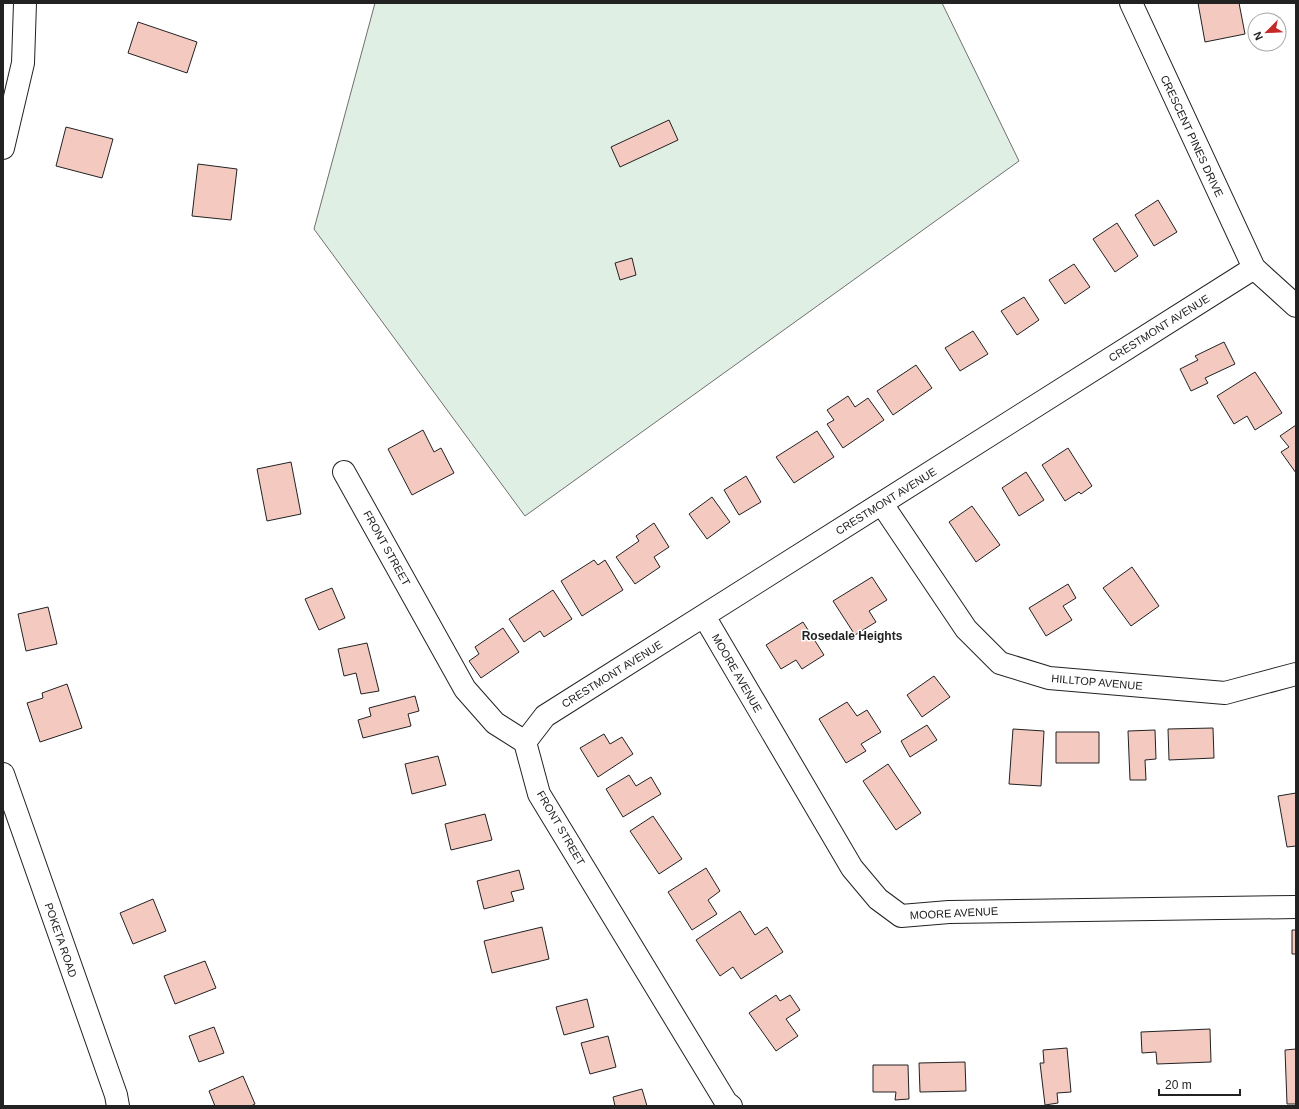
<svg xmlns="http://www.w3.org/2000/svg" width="1299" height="1109" font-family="Arial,sans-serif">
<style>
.green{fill:#e0efe3;stroke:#6f6f6f}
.building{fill:#f3c9c0;stroke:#222}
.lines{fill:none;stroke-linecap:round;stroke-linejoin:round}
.minor-casing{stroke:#222;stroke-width:24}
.minor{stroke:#fff;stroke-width:22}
.labels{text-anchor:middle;stroke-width:3;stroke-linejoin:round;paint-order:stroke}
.street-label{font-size:11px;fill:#222;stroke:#fff}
.neighbourhood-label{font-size:12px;font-weight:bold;fill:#222;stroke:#fff}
</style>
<rect width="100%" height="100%" fill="#fff"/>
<!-- green -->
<path class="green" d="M375,3H942L1019,161L525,516L314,229Z"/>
<!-- building -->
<path class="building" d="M1198,3H1239L1245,34L1205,42Z
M138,22L197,42L187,73L128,53Z
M669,120L678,140L620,167L611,147Z
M66,127L113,139L102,178L56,166Z
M198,164L237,169L231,220L192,216Z
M1158,200L1177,232L1154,246L1135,215Z
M1117,223L1138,256L1115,272L1093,239Z
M632,258L636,275L620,280L615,263Z
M1074,264L1090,287L1065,304L1049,280Z
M1024,297L1039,320L1017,335L1001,311Z
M973,331L988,354L960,371L945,348Z
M1224,342L1235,364L1205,378L1208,383L1191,391L1180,369L1198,360L1195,356Z
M916,365L932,388L893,415L877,391Z
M1255,372L1282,413L1255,430L1247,416L1234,424L1217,396Z
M848,396L855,407L868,398L884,420L843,448L827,424L834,420L827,410Z
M1296,425V473L1281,452L1289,447L1280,436Z
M423,430L434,452L441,448L454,473L412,495L388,449Z
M817,431L834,457L794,483L776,457Z
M1068,448L1092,486L1081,494L1079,492L1065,501L1042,465Z
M291,462L301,514L267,521L257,469Z
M1026,472L1044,500L1019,516L1002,488Z
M746,476L761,502L739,515L724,490Z
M712,497L730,522L707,539L689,514Z
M972,506L1000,545L976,562L949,522Z
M654,523L669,547L654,557L660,567L635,584L616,557L639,541L636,536Z
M594,560L598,565L605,560L623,590L582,616L561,581Z
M1132,567L1159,606L1131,626L1103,588Z
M872,577L887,600L869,611L876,622L855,635L833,601Z
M1068,584L1076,598L1063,606L1072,620L1046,636L1029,608Z
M332,588L345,618L319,630L305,599Z
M553,590L572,619L544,637L540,631L524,642L509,619Z
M48,607L57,644L26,651L18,614Z
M803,622L824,655L802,669L796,660L781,669L766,645Z
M503,628L519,652L481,678L469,661L479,654L475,647Z
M367,643L379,691L361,694L356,673L344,676L338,649Z
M934,676L950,697L922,717L907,695Z
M67,684L82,728L40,742L27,703L43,698L42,693Z
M415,696L419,711L408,714L411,726L363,738L358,720L371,716L369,708Z
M847,702L857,716L867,710L881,732L861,744L866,751L846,763L819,719Z
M927,725L937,740L910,757L901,741Z
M1213,728L1214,758L1169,760L1168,729Z
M1013,729L1044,731L1041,786L1009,784Z
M1155,730L1156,759L1145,760L1146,780H1130L1128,731Z
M1056,732H1099V763H1056Z
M604,734L610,744L622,737L633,754L598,777L580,748Z
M438,756L446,785L412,794L405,764Z
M888,764L921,813L896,830L863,781Z
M629,775L636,786L651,777L661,794L623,817L606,789Z
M1296,793V846L1287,847L1278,796Z
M485,814L492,840L451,850L445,824Z
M653,816L682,859L659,874L630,831Z
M706,868L720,891L708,900L717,914L692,930L668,892Z
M519,870L524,889L511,892L514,901L484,909L477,881Z
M153,899L166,931L133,944L120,913Z
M740,911L755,935L767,927L783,952L741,979L733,967L720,976L696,940Z
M542,927L549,959L492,973L484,941Z
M1292,930H1296V954H1292Z
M205,961L216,988L175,1004L164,976Z
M776,995L780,1001L790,995L800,1010L786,1019L798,1036L776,1051L749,1013Z
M587,999L594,1027L564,1035L556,1007Z
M214,1027L224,1053L199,1062L189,1036Z
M1210,1029L1211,1062L1157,1064L1156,1052L1142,1053L1141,1032Z
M608,1036L616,1067L590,1074L581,1043Z
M1067,1048L1071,1092L1057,1093L1058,1103L1045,1105L1040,1063H1044L1043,1050Z
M1296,1049V1104H1287L1285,1050Z
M965,1062L966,1091L920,1092L919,1063Z
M873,1065H908L909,1099L895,1100L896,1092H873Z
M243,1076L255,1104L251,1106H215L209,1091Z
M642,1089L647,1106H615L613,1097Z"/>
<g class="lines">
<defs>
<path id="minor" d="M1131,3L1254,268L1296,306
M3,148L23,63L25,3
M344,472L465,689L495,723L525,742L539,794L726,1102L731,1106
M882,504L966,629L1000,663L1049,678L1225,693L1296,674
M704,616L852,868L878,899L901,916L949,912L1296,907
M525,742L545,716L1254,268
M3,774L116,1095L118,1106"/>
</defs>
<!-- minor casing -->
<use href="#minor" class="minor-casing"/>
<!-- minor -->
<use href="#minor" class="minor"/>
</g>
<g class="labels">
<!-- street labels -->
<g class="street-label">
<text transform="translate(1192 136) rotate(65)" y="4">CRESCENT PINES DRIVE</text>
<text transform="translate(1159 328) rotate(-32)" y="4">CRESTMONT AVENUE</text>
<text transform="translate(886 501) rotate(-32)" y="4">CRESTMONT AVENUE</text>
<text transform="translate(387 548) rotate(61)" y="4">FRONT STREET</text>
<text transform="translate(737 673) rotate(60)" y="4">MOORE AVENUE</text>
<text transform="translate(612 674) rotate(-32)" y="4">CRESTMONT AVENUE</text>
<text transform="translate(1097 682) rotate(5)" y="4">HILLTOP AVENUE</text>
<text transform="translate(561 828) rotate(60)" y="4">FRONT STREET</text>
<text transform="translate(954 913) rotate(-3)" y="4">MOORE AVENUE</text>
<text transform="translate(61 940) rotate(71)" y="4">POKETA ROAD</text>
</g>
<!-- neighbourhood labels -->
<g class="neighbourhood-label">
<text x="852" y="640">Rosedale Heights</text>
</g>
</g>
<!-- border -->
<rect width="1299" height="1109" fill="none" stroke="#222222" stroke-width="8"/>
<!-- north arrow -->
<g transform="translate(1267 32) rotate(246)"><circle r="19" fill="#ffffff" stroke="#a7a7a7"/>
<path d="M0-3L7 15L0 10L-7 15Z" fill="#c62828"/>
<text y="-6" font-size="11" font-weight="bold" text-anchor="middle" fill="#222222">N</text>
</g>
<!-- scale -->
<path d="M1159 1089v6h81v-6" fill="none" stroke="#222222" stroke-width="2"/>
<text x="1165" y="1089" font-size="12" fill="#222222" stroke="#ffffff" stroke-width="3" paint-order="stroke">20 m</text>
</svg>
